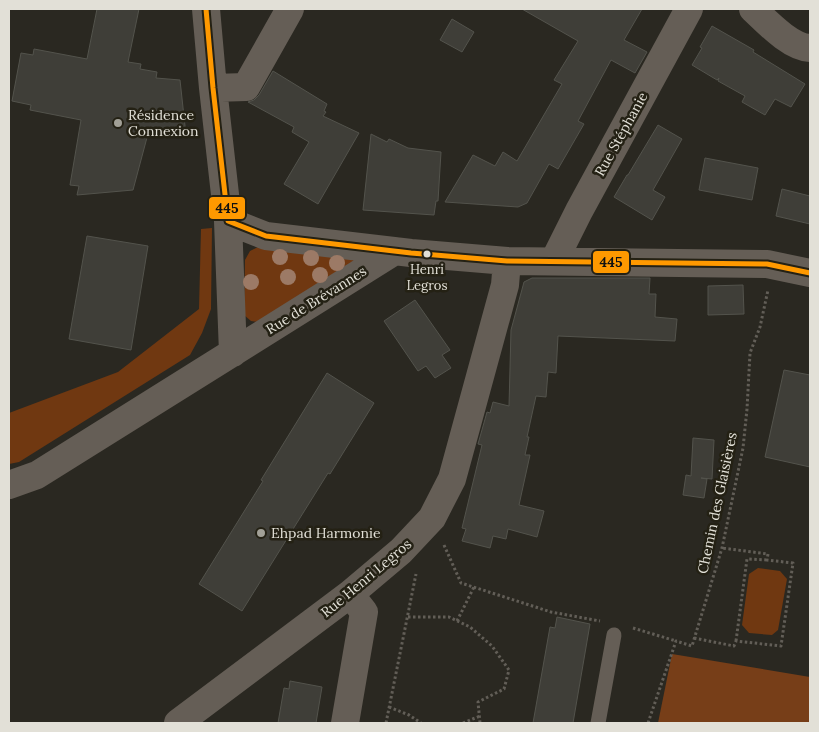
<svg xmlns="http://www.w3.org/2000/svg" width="819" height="732" font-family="Lora,serif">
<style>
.green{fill:#703811}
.forest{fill:#773e18}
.building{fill:#3f3e38;stroke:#53534c}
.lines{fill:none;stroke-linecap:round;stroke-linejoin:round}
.path{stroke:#625e57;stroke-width:3;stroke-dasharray:2.5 2.5;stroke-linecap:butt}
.service{stroke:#655e56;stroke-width:15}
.minor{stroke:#655e56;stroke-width:28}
.bus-1-casing{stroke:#242114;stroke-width:9}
.bus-1{stroke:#f90;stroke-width:5}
.tree{fill:#9c7a66}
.poi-dot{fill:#a2a097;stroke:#242114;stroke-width:2}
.bus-dot{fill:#e2e0d7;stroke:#242114;stroke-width:2}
.labels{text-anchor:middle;stroke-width:5;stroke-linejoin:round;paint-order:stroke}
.bus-label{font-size:13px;fill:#e2e0d7;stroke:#242114}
.poi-label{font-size:14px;fill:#e2e0d7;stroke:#242114;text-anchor:start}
.street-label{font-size:14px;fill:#e2e0d7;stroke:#242114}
.line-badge{stroke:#242114;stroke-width:2}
.pale-badge-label{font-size:14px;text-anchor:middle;font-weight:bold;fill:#111}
</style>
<rect width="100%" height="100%" fill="#2a2821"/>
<!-- green -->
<path class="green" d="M212,228L211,309L202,333L190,355L19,462L9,464V413L118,372L199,309L201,229Z
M260,246L355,255L356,262L259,322L251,321L244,315L245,260L250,251Z
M758,568L780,571L787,579L778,630L772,635L749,633L742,625L749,574Z"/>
<!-- forest -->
<path class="forest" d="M672,654L810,677V723H658Z"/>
<!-- building -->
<path class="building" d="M97,9H139L128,62L141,64L140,69L157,72L156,78L180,80L186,135L149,130L133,190L77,195L79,186L70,185L81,120L30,110L31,105L12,101L21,53L33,55L34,49L87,59Z
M522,9H642L624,40L647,52L635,73L611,60L578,121L584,124L558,169L549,164L527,203L518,207L445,202L473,155L495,166L503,152L517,161L562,84L554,80L578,41Z
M452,19L474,32L462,52L440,40Z
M712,26L754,50L753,52L805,84L791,107L775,99L765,115L742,102L745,96L718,81L719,78L717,80L692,65L702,48L700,47Z
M273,71L327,104L324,111L326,112L323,116L359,133L318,204L284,184L309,142L292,132L294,127L248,102L254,100L259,95Z
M658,125L682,139L653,190L665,197L652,220L614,197L627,175H628Z
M371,134L387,142L389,139L408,148L441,152L438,201H436L434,215L363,210Z
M705,158L758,168L752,200L699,190Z
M782,189L810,196V224L776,216Z
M87,236L148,246L131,350L69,339Z
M532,278H650L649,294H656L655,317L677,319L675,341L558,336L556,373L548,372L546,397L536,396L527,437H529L525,455H530L519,505L544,511L537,537L508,529L506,539L493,536L490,548L462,541L466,529L462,528L482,445L478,444L487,412L490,413L493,402L509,406L511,330L524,282Z
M743,285L744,314L708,315V286Z
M415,300L450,350L442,355L451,368L435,378L426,366L418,371L384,321Z
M784,370L810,375V467L765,457Z
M327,373L374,403L330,474L328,473L242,611L199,584L263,481L261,480Z
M693,438L714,440L712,479L701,478L707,479L704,498L683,495L686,475L691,476Z
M557,617L590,624L573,723H533L550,627L555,628Z
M290,681L322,687L316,723H278L284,688L289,689Z"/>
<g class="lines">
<!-- path -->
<path class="path" d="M444,545L461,583L551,612L600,621
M408,617H449L470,627L492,646L509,670L504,689L478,702L480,723
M457,621L474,587
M633,628L676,641
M694,638L734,646L736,641L781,646L793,563L767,560L768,554L722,548
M736,641L747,559L767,560
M389,707L409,715L421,723
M386,723L416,574
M463,723L480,716
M648,723L676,641L692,646L722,548L743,448L747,409L750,353L760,327L768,290"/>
<!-- service -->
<path class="service" d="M598,723L614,635"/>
<!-- minor -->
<path class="minor" d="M206,9L213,88L228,221L233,353
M753,9C767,22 790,47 810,48
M213,88L246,87L290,9
M228,221L266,236L411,253L507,261L767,264L810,273
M554,261L579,211L689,9
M9,485L37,475L395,251
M178,723L350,594L401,551L432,518L452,479L505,285L507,261
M345,723L364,612L350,594"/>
<defs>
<path id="bus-1" d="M206,9L213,88L228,221L266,236L411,253L507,261L767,264L810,273"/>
</defs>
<!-- bus-1 casing -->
<use href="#bus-1" class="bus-1-casing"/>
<!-- bus-1 -->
<use href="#bus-1" class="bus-1"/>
</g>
<!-- trees -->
<g class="tree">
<circle cx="280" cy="257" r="8"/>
<circle cx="311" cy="258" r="8"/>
<circle cx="337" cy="263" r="8"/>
<circle cx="320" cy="275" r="8"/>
<circle cx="288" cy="277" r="8"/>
<circle cx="251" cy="282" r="8"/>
</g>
<!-- markers -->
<g class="poi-dot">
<circle cx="118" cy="123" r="5"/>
<circle cx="261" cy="533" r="5"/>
</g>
<circle class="bus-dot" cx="427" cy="254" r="4.5"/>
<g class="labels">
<!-- bus labels -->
<g class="bus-label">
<text x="427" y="274">Henri<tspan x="427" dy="16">Legros</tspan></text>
</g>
<!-- poi labels -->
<g class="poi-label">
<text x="128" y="120">Résidence<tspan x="128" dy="16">Connexion</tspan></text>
<text x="271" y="538">Ehpad Harmonie</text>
</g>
<!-- street labels -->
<g class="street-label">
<text transform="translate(621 134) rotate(-61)" y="5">Rue Stéphanie</text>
<text transform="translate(316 300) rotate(-32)" y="5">Rue de Brévannes</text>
<text transform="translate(717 503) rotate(-78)" y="5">Chemin des Glaisières</text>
<text transform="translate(366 578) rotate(-40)" y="5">Rue Henri Legros</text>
</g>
</g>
<g class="line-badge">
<rect x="208" y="196" width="38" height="24" rx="5" fill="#f90"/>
<rect x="592" y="250" width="38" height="24" rx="5" fill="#f90"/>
</g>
<g class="pale-badge-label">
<text x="227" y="213">445</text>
<text x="611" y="267">445</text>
</g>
<!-- border -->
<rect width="819" height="732" fill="none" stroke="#e2e0d7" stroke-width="20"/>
</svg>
